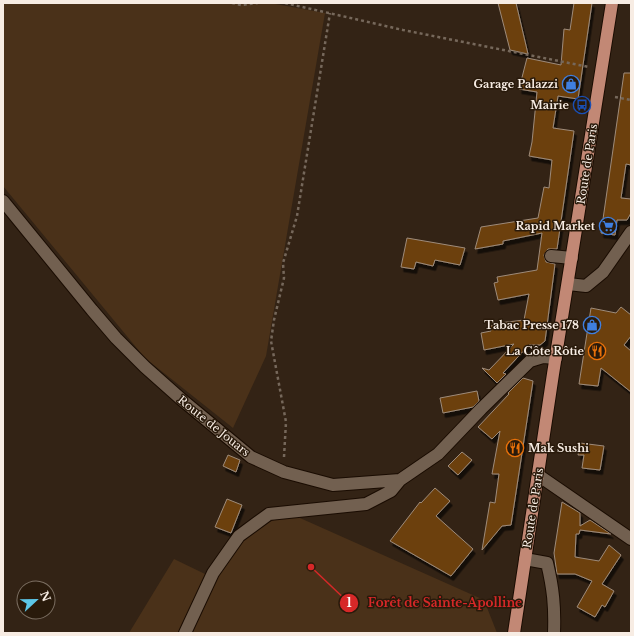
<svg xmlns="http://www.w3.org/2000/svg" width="634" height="636" font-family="'Libre Baskerville',serif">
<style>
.green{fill:#4a3119}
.building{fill:#6c410f;stroke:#9e8b7a;filter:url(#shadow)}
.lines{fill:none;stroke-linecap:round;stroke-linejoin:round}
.minor-casing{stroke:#1a0c02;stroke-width:14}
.major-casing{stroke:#1a0c02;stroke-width:14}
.path{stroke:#76685b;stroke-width:2.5;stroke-dasharray:3 3;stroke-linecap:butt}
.minor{stroke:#726050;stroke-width:12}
.major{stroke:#c28875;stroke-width:12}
.labels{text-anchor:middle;stroke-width:3;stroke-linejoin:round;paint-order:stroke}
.poi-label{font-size:11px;font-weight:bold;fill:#f7ece3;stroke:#291a0b;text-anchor:end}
.street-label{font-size:11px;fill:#f7ece3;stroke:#291a0b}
.leader{fill:none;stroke:#d62828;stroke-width:1.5}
.callout-dot{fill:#d62828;stroke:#291a0b;stroke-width:1.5}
.mark-label{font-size:12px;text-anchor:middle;font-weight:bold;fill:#fff}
.callout-label{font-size:12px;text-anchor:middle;font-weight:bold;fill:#d62828;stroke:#291a0b;stroke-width:3;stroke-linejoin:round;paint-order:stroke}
</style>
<defs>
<filter id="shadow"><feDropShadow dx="2.5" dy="4.5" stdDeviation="0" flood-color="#0009"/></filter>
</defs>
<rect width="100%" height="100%" fill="#332315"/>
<!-- green -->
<path class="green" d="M3,3H270L325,13L266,356L233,428L145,358L3,186Z
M291,514L484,600L497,633H129L174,559L205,574L255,527Z"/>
<!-- building -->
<path class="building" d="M498,3H516L528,54L510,50Z
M574,3H592L578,99L558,96L553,128L574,131L557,249H548L544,255L546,262L555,264L545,341L540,345H529L503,373L506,374L497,383L482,368L489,370L514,344L484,350L481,333L491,331L490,326L499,325V323L524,320L529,294L498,300L494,283L498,282L497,277L537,270L542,233L503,241V244L475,249L481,227L538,218L544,187L549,188L552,160L529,156L532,142L537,92L519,89L527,58L561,65L564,29L570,30Z
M624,73H631V165L626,164L621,198L631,199V213L627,220H617L615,235L601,233Z
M407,238L465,248L460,265L435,260L433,266L416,262L414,269L401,267Z
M621,307L631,315V336L624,345L631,351V392L601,368L598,386L579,384L591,308L616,313Z
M523,378L533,381L511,525L502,526L482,550L490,502L495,503L499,474H492L500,431L492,439L478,427L509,394L508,393Z
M477,391L479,401L473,407L443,413L440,398Z
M580,443L604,446L600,470L582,468L584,455H578Z
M462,452L472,460L458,475L448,466Z
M228,455L240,460L236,472L223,466Z
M435,488L450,501L436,516L473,549L451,576L390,541L420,502L421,503Z
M227,499L242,505L231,533L215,527Z
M562,502L580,513V526L590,520L611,534L580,530L579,534H576L575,557L599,561L609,545L621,555L602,584L614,591L605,607L602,605L595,617L577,607L592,581L575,574H557L554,553Z"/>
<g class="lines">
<defs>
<path id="minor" d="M3,201L92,310L116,338L145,367L181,399L251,457L284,472L333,485L400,480L438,454L481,409L530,361L543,357L556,358
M551,256L572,258
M568,284L586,286L603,272L631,232
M538,475L631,539
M525,559L547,563C553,588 555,606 554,633
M185,633L213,573L239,536L269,514L366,504L391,491L400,480"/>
<path id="major" d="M514,633L553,374L612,3"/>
</defs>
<!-- minor casing -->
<use href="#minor" class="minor-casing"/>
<!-- major casing -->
<use href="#major" class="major-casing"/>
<!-- path -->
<path class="path" d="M232,3L241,5L258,3
M285,3L403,30L589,67
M615,97L631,100
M284,457L286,422L271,341L274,320L284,278L283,263L297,216L330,13"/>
<!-- minor -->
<use href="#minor" class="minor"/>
<!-- major -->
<use href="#major" class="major"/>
</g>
<!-- icons -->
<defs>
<symbol id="shop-ring" viewBox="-11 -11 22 22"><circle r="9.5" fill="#291a0b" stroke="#3f7fe0" stroke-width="1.5"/><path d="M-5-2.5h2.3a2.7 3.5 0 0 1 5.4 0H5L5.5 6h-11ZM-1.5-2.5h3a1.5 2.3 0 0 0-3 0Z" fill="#3f7fe0"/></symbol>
<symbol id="bus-ring" viewBox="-11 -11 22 22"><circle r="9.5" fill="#291a0b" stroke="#1a4fb4" stroke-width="1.5"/><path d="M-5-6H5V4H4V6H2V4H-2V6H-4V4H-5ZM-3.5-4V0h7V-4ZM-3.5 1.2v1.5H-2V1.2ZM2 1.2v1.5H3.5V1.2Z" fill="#1a4fb4"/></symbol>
<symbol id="supermarket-ring" viewBox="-11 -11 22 22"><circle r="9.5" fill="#291a0b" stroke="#3f7fe0" stroke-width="1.5"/><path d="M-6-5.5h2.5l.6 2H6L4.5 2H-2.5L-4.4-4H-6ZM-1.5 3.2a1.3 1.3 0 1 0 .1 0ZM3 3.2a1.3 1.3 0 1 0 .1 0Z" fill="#3f7fe0"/></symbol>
<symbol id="restaurant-ring" viewBox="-11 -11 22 22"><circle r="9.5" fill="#291a0b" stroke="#e8710a" stroke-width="1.5"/><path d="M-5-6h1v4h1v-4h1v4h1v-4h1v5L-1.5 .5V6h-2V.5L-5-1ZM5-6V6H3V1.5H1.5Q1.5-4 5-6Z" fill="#e8710a"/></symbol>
</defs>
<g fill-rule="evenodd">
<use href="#shop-ring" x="561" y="74" width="20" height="20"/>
<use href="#bus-ring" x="572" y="95" width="20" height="20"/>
<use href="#supermarket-ring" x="598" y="216" width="20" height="20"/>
<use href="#shop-ring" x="582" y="315" width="20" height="20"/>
<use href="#restaurant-ring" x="587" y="341" width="20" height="20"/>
<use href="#restaurant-ring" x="505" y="438" width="20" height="20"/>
</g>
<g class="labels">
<!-- poi labels -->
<g class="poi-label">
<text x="558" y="88">Garage Palazzi</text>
<text x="569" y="109">Mairie</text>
<text x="595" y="230">Rapid Market</text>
<text x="579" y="329">Tabac Presse 178</text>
<text x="584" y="355">La Côte Rôtie</text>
<text x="528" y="452" text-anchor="start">Mak Sushi</text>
</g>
<!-- street labels -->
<g class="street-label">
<text transform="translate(587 164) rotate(-81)" y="4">Route de Paris</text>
<text transform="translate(214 426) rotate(39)" y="4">Route de Jouars</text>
<text transform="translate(533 508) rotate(-81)" y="4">Route de Paris</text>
</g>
</g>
<!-- callouts -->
<path class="leader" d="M311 567L349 603"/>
<g class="callout-dot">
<circle cx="311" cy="567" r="4"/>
<circle cx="349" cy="603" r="10"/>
</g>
<g class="mark-label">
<text x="349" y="607">1</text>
</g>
<g class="callout-label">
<text x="445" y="607">Forêt de Sainte-Apolline</text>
</g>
<!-- border -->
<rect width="634" height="636" fill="none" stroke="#f7ece3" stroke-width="8"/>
<!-- north arrow -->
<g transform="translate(36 600) rotate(68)"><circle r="19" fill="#291a0b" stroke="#7b6e61"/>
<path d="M0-3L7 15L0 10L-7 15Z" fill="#5dc7e8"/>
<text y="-6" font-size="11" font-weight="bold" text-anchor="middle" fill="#f7ece3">N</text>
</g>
</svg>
